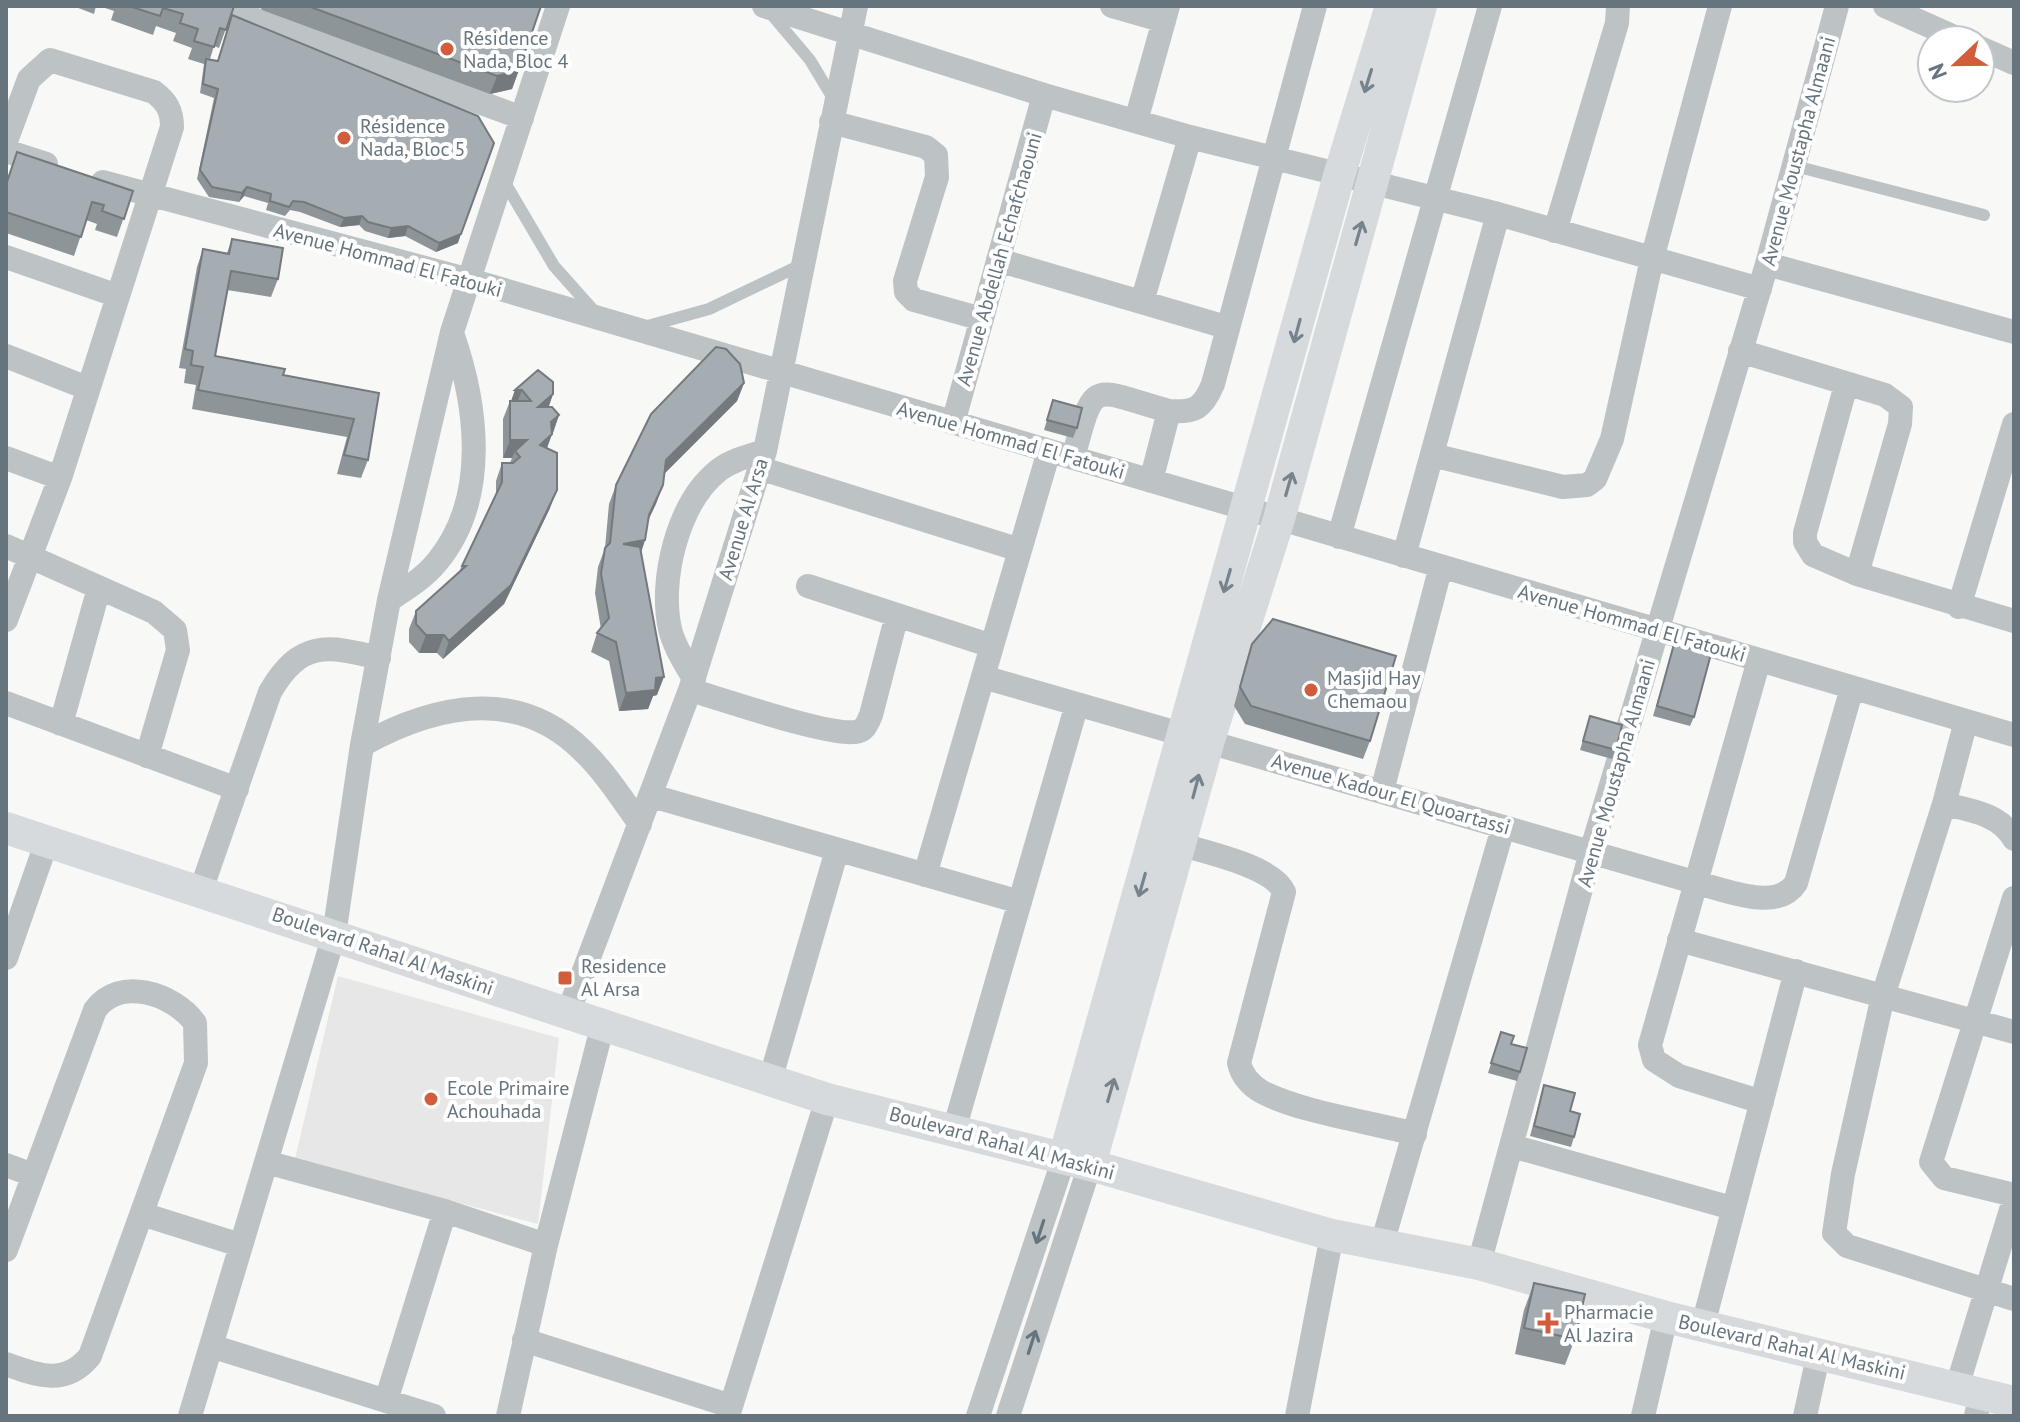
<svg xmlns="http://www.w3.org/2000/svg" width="2020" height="1422" font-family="'PT Sans',sans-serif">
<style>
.built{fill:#e6e7e6}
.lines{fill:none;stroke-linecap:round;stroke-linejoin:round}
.lane{stroke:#bdc2c5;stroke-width:12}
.street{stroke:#bdc2c5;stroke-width:24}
.secondary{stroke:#d6dadd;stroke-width:32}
.wall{fill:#8e9599}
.shaded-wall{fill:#74797d}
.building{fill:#a5adb2;stroke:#74797d;stroke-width:2}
.oneway{stroke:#77838c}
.oneway2{stroke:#66747e}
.poi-dot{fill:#d25d3c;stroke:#fff;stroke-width:3}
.labels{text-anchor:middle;stroke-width:8;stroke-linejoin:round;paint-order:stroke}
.poi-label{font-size:20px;fill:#66747e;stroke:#fff;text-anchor:start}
.street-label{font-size:20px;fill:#66747e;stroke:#fff}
</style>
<rect width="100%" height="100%" fill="#f8f8f6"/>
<!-- built -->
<path class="built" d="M338,976L559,1038L538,1224L295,1159Z"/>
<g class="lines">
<!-- lane -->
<path class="lane" d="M772,15L810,60L834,100
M1795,166L1984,215
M504,181L554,266L595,312
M644,327L709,309L801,265"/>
<!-- street -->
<path class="street" d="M219,6L522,118
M764,6L1044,95L1190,137L1498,214L1760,289
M1112,6L1164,21
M1885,6L1961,40
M1980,48L2014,63
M1136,121L1168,6
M831,122L926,147L936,155L937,177L905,281L906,292L914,300L982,319
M6,141L29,79L50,60L154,92C167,102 172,111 172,127L60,478L6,620
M6,151L46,164
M103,182L470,280L2014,735
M1555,231L1617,23L1618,6
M6,257L118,296
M998,260L1226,327
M1767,264L2014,332
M1142,302L1190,137
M1740,351L1885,395L1901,407L1900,424L1857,574
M6,356L87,388
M1846,385L1805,533V542L1813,555L1857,574L2014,621
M953,423L1044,95
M1432,455L1563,487L1587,485L1595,479L1612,439L1652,259L1720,6
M6,458L60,478
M1073,458C1095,376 1090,389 1169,411
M759,468L1020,550
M1151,481L1169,411C1195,413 1203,408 1213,384L1315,6
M1339,537L1490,6
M6,546L154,612L175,630L178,650L147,756
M1404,556L1498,214
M808,586L992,646
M389,600C406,589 424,578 437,562C490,498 477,404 452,333
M1959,607L2014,424
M1759,660L1650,1045L1654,1060L1679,1076L1762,1102
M983,677L1694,882C1723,889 1777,913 1796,883L1852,688
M694,679C685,663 674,646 670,629C659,579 678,502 719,470C732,460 749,456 765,451
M690,690C722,699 828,736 855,732C865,731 867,724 871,715L897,615
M6,703L237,789
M1966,721L1944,804L1883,996L1843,1174L1834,1233L1847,1246L2014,1299
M61,724L99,588
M362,745C434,705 518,686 583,751C605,772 622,799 640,824
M1382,791L1441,566
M652,796L1020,902
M1944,804C1970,810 2000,814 2014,839
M1165,840C1194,850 1272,864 1284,892L1239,1063C1242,1076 1250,1085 1262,1092C1300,1112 1371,1122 1415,1134
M925,875L1049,451
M201,890L270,692C300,640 327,645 379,658
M2014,898L1931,1162L1944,1178L2014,1195
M1679,940L2014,1032
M6,958L47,841
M568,1013L690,690L765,451L856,6
M771,1077L837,850
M954,1130L1077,704
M1512,1146L1732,1208
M266,1162L445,1211L546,1245
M6,1165L33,1175
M142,1214L240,1245
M1382,1244L1503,828
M6,1250L95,1010C119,976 173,993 195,1023L196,1063L90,1356C66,1386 38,1376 6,1364
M1479,1264L1591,852L1767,264L1837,6
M1703,1325L1796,971
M524,1340L731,1406
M211,1346L434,1416
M1957,1387L2014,1200
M386,1401L445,1211
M190,1416L334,935L362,745L389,600L452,332L558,6
M508,1416L546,1245L603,1024
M728,1416L827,1099
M978,1416L1064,1158
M1008,1416L1090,1165
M1297,1416L1332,1235
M1643,1416L1666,1317
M1805,1416L1819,1352
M1976,1416L1981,1394"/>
<!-- secondary -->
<path class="secondary" d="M6,828L827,1099L1090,1165L1332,1235L1479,1264L1666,1317L2014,1402
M1064,1158L1339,176L1391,6
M1090,1165L1209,740L1279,519L1421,6"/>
</g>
<!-- wall -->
<path class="wall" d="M73,6H96L94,14Z
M99,6H234L219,48L214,46L210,59L458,243L436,252L405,236L388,238L365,231L359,225L340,227L300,212L290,210L285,216L266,210L268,203L244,196L239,202L209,197L197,179L214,98L200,93L204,64L188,59L192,48L173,41L176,33L156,26L153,35L111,20L114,11Z
M260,6H541L512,89L490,94L262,10Z
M17,152L133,191L117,237L95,230L97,224L86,220L74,256L6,233V183Z
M232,239L278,279L271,297L227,290L215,356L283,375L379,393L368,460L361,478L337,474L347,437L192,409L196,385L184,383L186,369L179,368L197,267L203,249L227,253Z
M744,383L737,401L664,474L663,486L648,521L645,540L641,553L657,695L653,696L648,709L619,711L609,661L591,652L597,633L601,629L595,593L598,567L605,548L609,504L616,485Z
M515,390L553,394L548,407L559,415L547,448L550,508L504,604L443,659L437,653H419L409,642V629L416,611L459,572L496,496V481L502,463H510L512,458H503V419L510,401H511Z
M1053,400L1077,428L1073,438L1044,430Z
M1252,644L1370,741L1363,759L1245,724L1234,706L1246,662Z
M1674,644L1694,717L1690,726L1653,716Z
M1590,716L1616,750L1612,759L1580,750Z
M1501,1032L1511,1044L1520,1072L1517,1081L1488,1073Z
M1544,1085L1570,1111L1574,1137L1571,1147L1530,1136Z
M1534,1283L1575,1339L1565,1365L1515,1354L1524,1310Z"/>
<!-- shaded-wall -->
<path class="shaded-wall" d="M519,70L512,89L490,94L497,76Z
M247,187L244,196L239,202L242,193Z
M362,216L359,225L340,227L344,218Z
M408,226L405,236L388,238L391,228Z
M461,234L458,243L436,252L439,243Z
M744,383L737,401L659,479L666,460Z
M515,390H522L515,408H509Z
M553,394L547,412L538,407Z
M559,415L553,433L551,435L552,434L545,453L540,445L551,422Z
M510,440H527L520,457L515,451L512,458H503Z
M663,485L656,504L642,533L649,515Z
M557,490L550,508L504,604L443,659L449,641Z
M645,540L639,558L623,544Z
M426,635H444L437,653H419Z
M664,677L657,695L653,696L648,709L619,711L626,693L656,678Z"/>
<!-- building -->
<path class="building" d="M129,6H234L226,30L220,28L214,47L194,41L198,29L180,23L183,14L163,8L160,16Z
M308,6H541L519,70L497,76Z
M232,15L478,116L494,143L461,234L439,243L408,226L391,228L368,222L362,216L344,218L304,202L293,201L289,207L270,201L271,194L247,187L242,193L212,187L200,170L218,89L203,84L206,59L218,61Z
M17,152L133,191L124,219L102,211L104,205L92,202L81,237L6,212V185Z
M232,239L283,248L278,279L231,271L215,356L285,369L283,375L379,393L368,460L344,455L354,419L198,390L203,367L191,365L193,351L185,349L203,249L229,254Z
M716,347L726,349L740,364L744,383L666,460L663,485L649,515L645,540L623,544L640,547L664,677L656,678L655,690L626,693L616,642L597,633L609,618L601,574L605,548L610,543L616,485L651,414Z
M538,370L553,382V394L538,407H552L559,415L551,422L552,434L540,445L557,453V490L511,585L449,641L444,635H426L416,624V611L466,566H462L502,482V463H513L520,457L515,451L527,440H510V401H531L522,390H515Z
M1053,400L1082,408L1077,428L1047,420Z
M1273,619L1396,656L1370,741L1251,706L1240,687L1252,644Z
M1674,644L1711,654L1694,717L1657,706Z
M1590,716L1622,725L1616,750L1583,741Z
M1501,1032L1514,1036L1511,1044L1527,1048L1520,1072L1491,1063Z
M1544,1085L1575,1093L1570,1111L1580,1114L1574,1137L1534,1126Z
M1534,1283L1585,1294L1575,1339L1524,1328Z"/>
<!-- one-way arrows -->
<defs><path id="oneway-shaft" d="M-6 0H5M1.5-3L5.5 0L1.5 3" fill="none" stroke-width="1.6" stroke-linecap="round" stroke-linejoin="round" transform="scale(2)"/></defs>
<g class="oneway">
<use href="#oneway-shaft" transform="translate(1368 81) rotate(107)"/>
<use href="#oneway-shaft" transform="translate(1359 233) rotate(-74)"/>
<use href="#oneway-shaft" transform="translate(1297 331) rotate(105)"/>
<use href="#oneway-shaft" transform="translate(1289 484) rotate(-74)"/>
<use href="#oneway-shaft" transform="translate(1227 581) rotate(106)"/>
<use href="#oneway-shaft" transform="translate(1196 786) rotate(-75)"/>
<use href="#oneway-shaft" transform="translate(1142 885) rotate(106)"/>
<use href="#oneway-shaft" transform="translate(1111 1090) rotate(-74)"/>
</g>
<g class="oneway2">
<use href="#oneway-shaft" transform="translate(1040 1232) rotate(108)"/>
<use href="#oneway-shaft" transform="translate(1032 1342) rotate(-72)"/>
</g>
<!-- markers -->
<g class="poi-dot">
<circle cx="447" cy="49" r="8"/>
<circle cx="344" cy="138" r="8"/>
<circle cx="1311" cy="690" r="8"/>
<rect x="557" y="970" width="16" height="16" rx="4"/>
<circle cx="431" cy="1099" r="8"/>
<path d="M1544 1311h8v8h8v8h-8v8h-8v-8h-8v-8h8z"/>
</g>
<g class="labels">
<!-- poi labels -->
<g class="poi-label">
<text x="463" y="45">Résidence<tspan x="463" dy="23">Nada, Bloc 4</tspan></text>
<text x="360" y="133">Résidence<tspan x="360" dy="23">Nada, Bloc 5</tspan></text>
<text x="1327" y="685">Masjid Hay<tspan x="1327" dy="23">Chemaou</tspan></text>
<text x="581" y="973">Residence<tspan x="581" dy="23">Al Arsa</tspan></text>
<text x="447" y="1095">Ecole Primaire<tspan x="447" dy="23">Achouhada</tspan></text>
<text x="1564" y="1319">Pharmacie<tspan x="1564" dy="23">Al Jazira</tspan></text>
</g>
<!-- street labels -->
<g class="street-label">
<text transform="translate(1798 151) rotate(-75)" y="7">Avenue Moustapha Almaani</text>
<text transform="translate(999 259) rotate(-74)" y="7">Avenue Abdellah Echafchaouni</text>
<text transform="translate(388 260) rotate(15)" y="7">Avenue Hommad El Fatouki</text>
<text transform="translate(1011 440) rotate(16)" y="7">Avenue Hommad El Fatouki</text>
<text transform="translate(743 519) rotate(-73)" y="7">Avenue Al Arsa</text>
<text transform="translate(1632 623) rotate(16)" y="7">Avenue Hommad El Fatouki</text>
<text transform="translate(1616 773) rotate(-74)" y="7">Avenue Moustapha Almaani</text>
<text transform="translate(1391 794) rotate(16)" y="7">Avenue Kadour El Quoartassi</text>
<text transform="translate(383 951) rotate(19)" y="7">Boulevard Rahal Al Maskini</text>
<text transform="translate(1002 1143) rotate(15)" y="7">Boulevard Rahal Al Maskini</text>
<text transform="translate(1792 1347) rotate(13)" y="7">Boulevard Rahal Al Maskini</text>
</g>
</g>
<!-- border -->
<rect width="2020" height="1422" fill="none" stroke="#66747e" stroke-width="16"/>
<!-- north arrow -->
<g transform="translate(1956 64) rotate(248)"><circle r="38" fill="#ffffff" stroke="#c2c7cb" stroke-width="2"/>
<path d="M0-6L14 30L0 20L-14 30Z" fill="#d25d3c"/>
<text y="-12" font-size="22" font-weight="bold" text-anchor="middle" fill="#66747e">N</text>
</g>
</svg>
